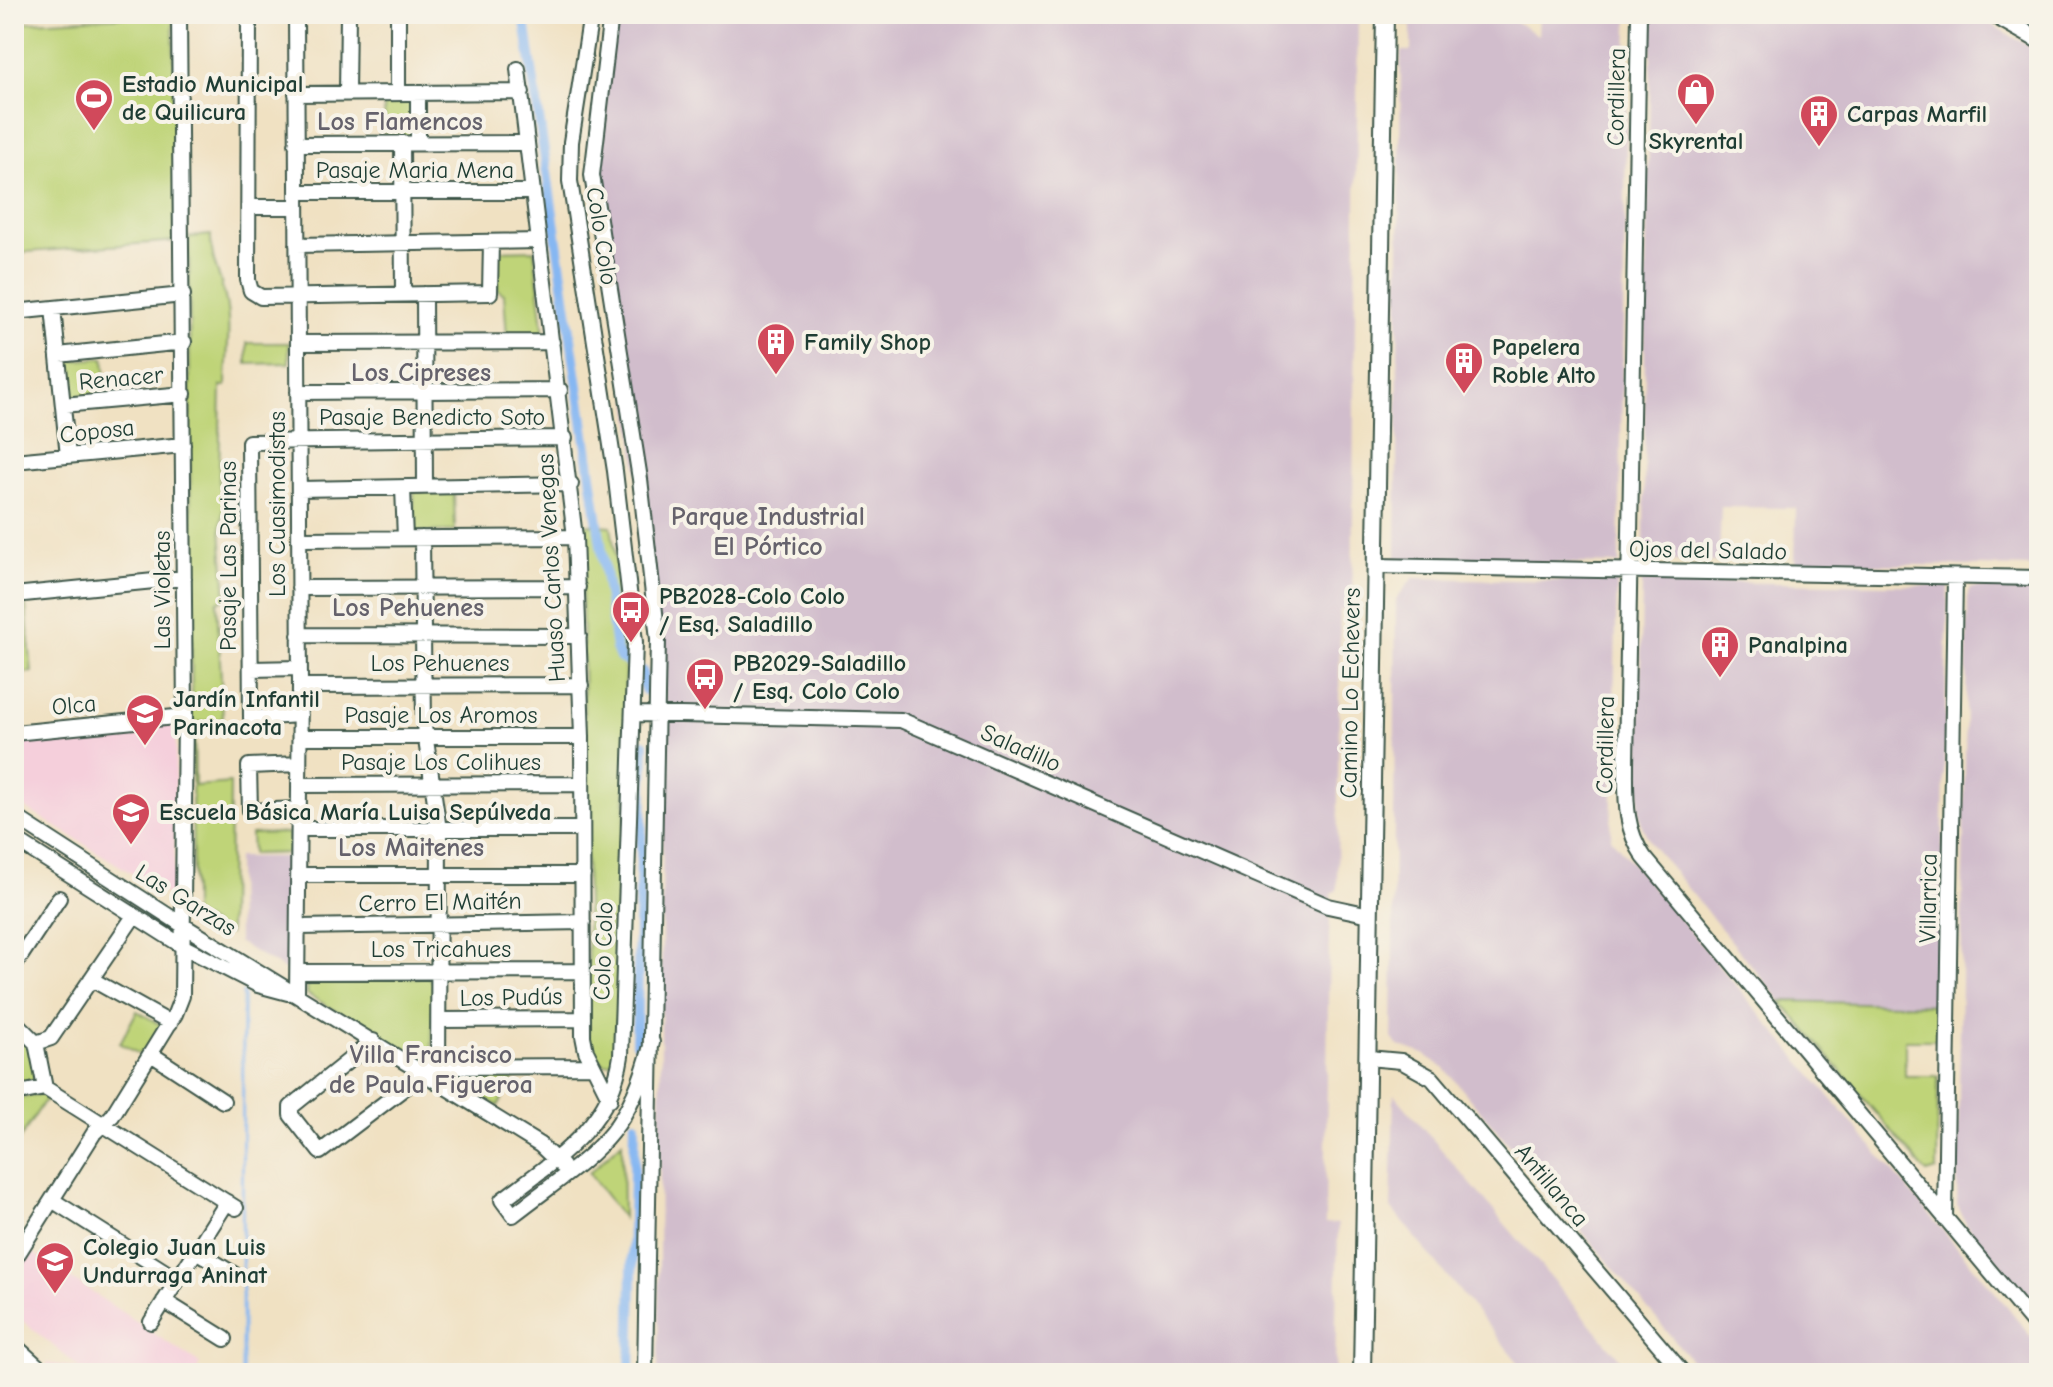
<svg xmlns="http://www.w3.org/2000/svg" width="2053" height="1387" font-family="'Comic Neue',sans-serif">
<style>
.built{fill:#f5cfdb}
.industrial{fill:#d1bdcc}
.green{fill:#bfd478;stroke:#6f8856;stroke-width:2}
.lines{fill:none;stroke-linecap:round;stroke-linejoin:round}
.stream{stroke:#86b7f2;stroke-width:3}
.canal{stroke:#86b7f2;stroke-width:10}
.minor-casing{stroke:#3e5649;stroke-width:18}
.major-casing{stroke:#3e5649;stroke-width:20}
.highway-casing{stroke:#3e5649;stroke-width:24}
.minor{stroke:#fff;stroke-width:14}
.major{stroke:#fff;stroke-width:16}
.highway{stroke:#fff;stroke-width:20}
.labels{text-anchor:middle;stroke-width:8;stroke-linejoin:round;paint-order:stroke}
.poi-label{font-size:24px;font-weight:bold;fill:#1f3d34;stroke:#f7f3e8;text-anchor:start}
.street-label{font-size:24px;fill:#1f3d34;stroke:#f7f3e8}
.neighbourhood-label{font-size:26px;font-weight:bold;fill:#65626c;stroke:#f7f3e8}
</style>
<rect width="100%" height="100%" fill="#f7f3e8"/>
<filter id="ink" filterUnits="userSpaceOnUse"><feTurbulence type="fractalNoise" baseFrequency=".0125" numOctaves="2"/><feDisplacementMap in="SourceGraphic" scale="16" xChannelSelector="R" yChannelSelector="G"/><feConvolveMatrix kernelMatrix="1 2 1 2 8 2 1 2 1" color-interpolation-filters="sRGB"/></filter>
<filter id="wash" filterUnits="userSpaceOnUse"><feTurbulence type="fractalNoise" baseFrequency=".006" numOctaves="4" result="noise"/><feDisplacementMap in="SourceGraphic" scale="32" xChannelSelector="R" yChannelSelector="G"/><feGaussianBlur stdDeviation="1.8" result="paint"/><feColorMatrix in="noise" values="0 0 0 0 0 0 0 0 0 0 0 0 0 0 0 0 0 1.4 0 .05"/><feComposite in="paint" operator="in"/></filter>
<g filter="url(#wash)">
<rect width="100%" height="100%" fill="#f0e1c2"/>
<!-- built -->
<path class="built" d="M173,723L176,726L174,891L167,895L14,801V742Z
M30,1251L200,1364L195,1373H54L46,1363L80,1368L14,1314V1277Z"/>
<!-- industrial -->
<path class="industrial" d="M617,14H1358L1352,613L1340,609L1337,890L1332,893L1329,934L1325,1223L1338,1224L1335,1373H658L664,701L602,177L600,116Z
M1404,14H1503L1538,35L1539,14H1628L1619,564L1396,560L1401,51H1411V26L1404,25Z
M1652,14H1973L2039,52V567L1795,563L1796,508L1721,507L1719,562L1644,560L1645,307Z
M1413,578L1617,582L1611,838L2011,1311L2039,1347V1373H1702L1445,1069L1424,1054L1397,1045L1392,1038L1396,599Z
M1642,581L1948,586L1939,1005L1781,1001L1651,844L1642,826L1639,810Z
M1971,588H2039V1309L1967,1226L1957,1204L1968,592Z
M237,857H288L289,967L285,970L238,942Z
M1394,1094L1632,1373H1527L1391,1208Z"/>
<!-- green -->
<path class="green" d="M173,14L177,241L14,253V23Z
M413,100V140H385L384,101Z
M211,235C210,258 220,276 225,297C232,327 226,356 226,386H221L219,481L224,504L221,528L226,598L217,602L223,719L194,723L195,786L230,783L229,934L193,913L189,237Z
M534,250L544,335L507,338L504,294L498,290L495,251Z
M247,343H289V363L247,364Z
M104,358L107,393L70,397L67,361Z
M454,491L455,531L414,532V492Z
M581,524L611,526C639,698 621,877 615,1051L613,1062L605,1064L597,1057L589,1040Z
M26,606L32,672L14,674V608Z
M289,833L290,853L252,854L251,834Z
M428,977L433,982L432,1061L429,1065L307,994L308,978Z
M1781,1001L1939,1005L1938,1040H1905V1076H1938L1937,1170L1927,1173Z
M137,1011L164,1027L144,1057L120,1043Z
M14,1027C29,1042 41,1063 32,1084L14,1088Z
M517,1072L498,1106L449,1077V1073Z
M40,1094L47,1097L16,1145L14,1099Z
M622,1142L623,1218L589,1173Z"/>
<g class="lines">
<!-- stream -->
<path class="stream" d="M242,1373L243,993"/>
<!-- canal -->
<path class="canal" d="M524,14L616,648L620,658L627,662
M642,671L645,690
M636,1043L644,744
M630,1373L635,1124"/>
</g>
</g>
<g filter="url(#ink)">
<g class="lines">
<defs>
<path id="minor" d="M249,14L248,280L251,291L261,297L490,293L491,242
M296,14L300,686L297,994
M591,14L571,142L570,181L615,471L635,642L621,1056C611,1126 555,1160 502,1200L513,1215C590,1155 627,1142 652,1042
M611,14L592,175L640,479L658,639L645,1373
M1639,14L1626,764C1626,798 1624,828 1644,857L2039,1330
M518,69L575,537L582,737L583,1036L586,1051L610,1099
M347,93L348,14
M398,93V14
M418,93V143
M296,94L522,92
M402,143L403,294
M296,144L527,143
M297,192H533
M249,207H297
M297,245L539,241
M424,294L425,487
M53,308L68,456
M14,312L183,295
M298,343L552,342
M58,355L184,342
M298,392L560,390
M63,405L184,394
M14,461L183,445
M403,488L405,538
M299,489L571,484
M422,538L424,726L439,830L438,1080
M299,539L575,537
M1376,566L2039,578
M299,588L578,587
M14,595L184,578
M299,635L579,636
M251,669L300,668
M300,686L581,685
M635,714L901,720L1328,906L1370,915
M300,715L251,718L249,442L565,438
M14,733L185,716
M300,737H582
M299,785L582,784
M299,809L250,811L249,766L299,764
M14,816L184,926L540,1145L562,1166
M299,829H582
M14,839L184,947L258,985L288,993
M299,875H583
M299,927L583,922
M14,966L59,898
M299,972L583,971
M91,979L170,1023
M440,1020L582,1019
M14,1021L36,1043L45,1088
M373,1041L291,1107V1115L320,1152L432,1067
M36,1043L51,1038L134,916
M151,1054L223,1101
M1368,1058L1401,1061L1432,1078L1683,1373
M439,1067L592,1066
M14,1094L45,1088L236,1208
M52,1200L178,1280
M1945,1219L1955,577
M196,1251L235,1275
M14,1260L94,1133L112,1116L175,1014L182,996L185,716L179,14
M164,1301L225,1339
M151,1322L227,1202
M14,1345L45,1373"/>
<path id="major" d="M1993,14L2039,40
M1362,1373L1385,14"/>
<path id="highway" d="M2033,14L2039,17"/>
</defs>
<!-- minor casing -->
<use href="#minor" class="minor-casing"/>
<!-- major casing -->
<use href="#major" class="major-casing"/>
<!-- highway casing -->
<use href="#highway" class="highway-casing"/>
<!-- minor -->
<use href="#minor" class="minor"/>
<!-- major -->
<use href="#major" class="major"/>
<!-- highway -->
<use href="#highway" class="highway"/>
</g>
</g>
<!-- icons -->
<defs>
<symbol id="shop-pin" viewBox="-11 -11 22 30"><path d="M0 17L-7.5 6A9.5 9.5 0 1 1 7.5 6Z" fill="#d1495b" stroke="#f7f3e8"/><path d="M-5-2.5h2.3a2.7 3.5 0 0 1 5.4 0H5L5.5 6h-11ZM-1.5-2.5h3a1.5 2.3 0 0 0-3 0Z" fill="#fff"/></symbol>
<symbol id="stadium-pin" viewBox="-11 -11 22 30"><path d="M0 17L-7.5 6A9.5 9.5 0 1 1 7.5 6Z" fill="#d1495b" stroke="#f7f3e8"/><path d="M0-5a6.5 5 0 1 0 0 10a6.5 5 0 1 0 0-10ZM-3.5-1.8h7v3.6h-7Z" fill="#fff"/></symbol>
<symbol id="building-pin" viewBox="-11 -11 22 30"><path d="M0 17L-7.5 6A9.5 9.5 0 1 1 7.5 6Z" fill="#d1495b" stroke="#f7f3e8"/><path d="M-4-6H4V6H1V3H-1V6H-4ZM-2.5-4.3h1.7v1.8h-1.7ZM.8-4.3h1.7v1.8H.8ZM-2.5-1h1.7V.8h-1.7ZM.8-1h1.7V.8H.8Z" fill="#fff"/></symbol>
<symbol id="bus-pin" viewBox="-11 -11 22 30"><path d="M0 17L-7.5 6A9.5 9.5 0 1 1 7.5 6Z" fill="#d1495b" stroke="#f7f3e8"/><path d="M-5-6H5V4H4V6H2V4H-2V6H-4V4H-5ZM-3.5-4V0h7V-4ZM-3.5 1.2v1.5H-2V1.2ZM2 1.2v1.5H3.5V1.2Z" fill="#fff"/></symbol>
<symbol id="school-pin" viewBox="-11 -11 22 30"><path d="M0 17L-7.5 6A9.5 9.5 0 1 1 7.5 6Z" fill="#d1495b" stroke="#f7f3e8"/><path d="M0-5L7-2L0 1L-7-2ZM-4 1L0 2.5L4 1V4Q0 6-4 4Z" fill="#fff"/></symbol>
</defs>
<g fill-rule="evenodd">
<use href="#shop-pin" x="1674" y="70" width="44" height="60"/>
<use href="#stadium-pin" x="72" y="76" width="44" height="60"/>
<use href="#building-pin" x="1797" y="92" width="44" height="60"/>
<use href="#building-pin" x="754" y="320" width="44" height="60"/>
<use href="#building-pin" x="1442" y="339" width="44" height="60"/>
<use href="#bus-pin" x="609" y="588" width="44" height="60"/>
<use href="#building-pin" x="1698" y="623" width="44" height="60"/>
<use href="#bus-pin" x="683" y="655" width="44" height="60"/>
<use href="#school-pin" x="123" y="691" width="44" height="60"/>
<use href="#school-pin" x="109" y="790" width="44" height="60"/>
<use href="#school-pin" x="33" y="1239" width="44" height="60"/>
</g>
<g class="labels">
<!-- poi labels -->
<g class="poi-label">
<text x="122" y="92">Estadio Municipal<tspan x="122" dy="28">de Quilicura</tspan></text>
<text x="1847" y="122">Carpas Marfil</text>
<text x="1696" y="149" text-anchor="middle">Skyrental</text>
<text x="804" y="350">Family Shop</text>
<text x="1492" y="355">Papelera<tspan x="1492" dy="28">Roble Alto</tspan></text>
<text x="659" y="604">PB2028-Colo Colo<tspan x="659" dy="28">/ Esq. Saladillo</tspan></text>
<text x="1748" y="653">Panalpina</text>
<text x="733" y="671">PB2029-Saladillo<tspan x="733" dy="28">/ Esq. Colo Colo</tspan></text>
<text x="173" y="707">Jardín Infantil<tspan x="173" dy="28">Parinacota</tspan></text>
<text x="159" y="820">Escuela Básica María Luisa Sepúlveda</text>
<text x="83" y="1255">Colegio Juan Luis<tspan x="83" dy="28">Undurraga Aninat</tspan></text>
</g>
<!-- street labels -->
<g class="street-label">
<text transform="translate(1616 97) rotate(-89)" y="8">Cordillera</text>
<text x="415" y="178">Pasaje Maria Mena</text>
<text transform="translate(602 236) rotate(81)" y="8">Colo Colo</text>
<text transform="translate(121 378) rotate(-5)" y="8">Renacer</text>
<text x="432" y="425">Pasaje Benedicto Soto</text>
<text transform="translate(97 431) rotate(-6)" y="8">Coposa</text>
<text transform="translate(277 504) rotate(-90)" y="8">Los Cuasimodistas</text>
<text transform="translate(1708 550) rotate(1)" y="8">Ojos del Salado</text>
<text transform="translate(228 556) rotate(-90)" y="8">Pasaje Las Parinas</text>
<text transform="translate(551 568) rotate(-93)" y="8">Huaso Carlos Venegas</text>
<text transform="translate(162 590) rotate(-90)" y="8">Las Violetas</text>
<text x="440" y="671">Los Pehuenes</text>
<text transform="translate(1350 693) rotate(-89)" y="8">Camino Lo Echevers</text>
<text transform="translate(74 705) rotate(-5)" y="8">Olca</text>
<text x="441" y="723">Pasaje Los Aromos</text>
<text transform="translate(1605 745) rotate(-89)" y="8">Cordillera</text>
<text transform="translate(1021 748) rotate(24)" y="8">Saladillo</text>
<text x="441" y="770">Pasaje Los Colihues</text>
<text transform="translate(1928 898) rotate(-89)" y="8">Villarrica</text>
<text transform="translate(186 900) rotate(32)" y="8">Las Garzas</text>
<text transform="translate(440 902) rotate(-1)" y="8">Cerro El Maitén</text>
<text x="441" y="957">Los Tricahues</text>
<text transform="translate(603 951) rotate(-88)" y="8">Colo Colo</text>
<text transform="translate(511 997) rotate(-1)" y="8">Los Pudús</text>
<text transform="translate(1552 1185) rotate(50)" y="8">Antillanca</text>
</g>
<!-- neighbourhood labels -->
<g class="neighbourhood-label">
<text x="400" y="130">Los Flamencos</text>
<text x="421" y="381">Los Cipreses</text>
<text x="768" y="525">Parque Industrial<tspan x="768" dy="30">El Pórtico</tspan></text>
<text x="408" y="616">Los Pehuenes</text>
<text x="411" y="856">Los Maitenes</text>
<text x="431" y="1063">Villa Francisco<tspan x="431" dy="30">de Paula Figueroa</tspan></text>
</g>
</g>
<!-- margin -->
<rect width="2053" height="1387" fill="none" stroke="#f7f3e8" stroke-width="48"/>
</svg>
